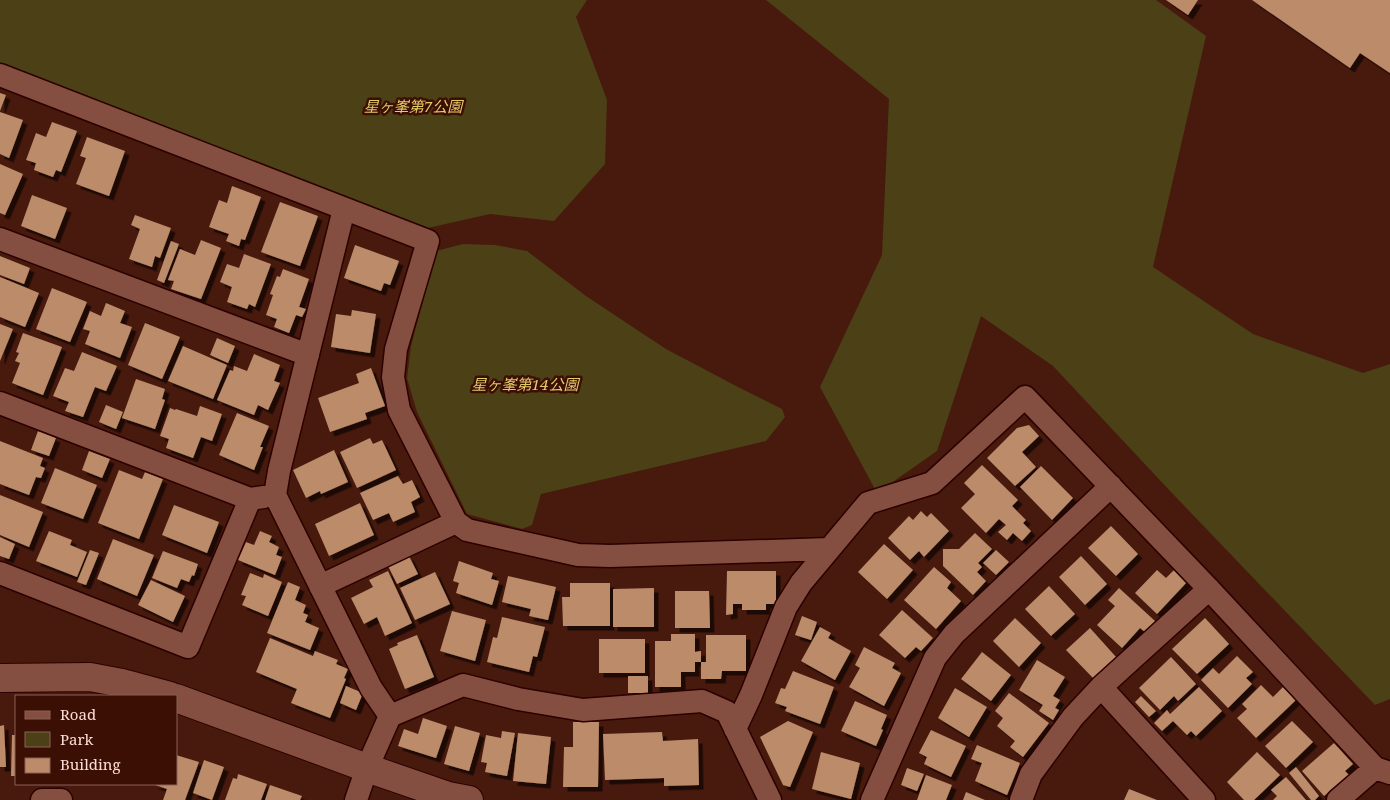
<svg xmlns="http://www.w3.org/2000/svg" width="1390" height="800" font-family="'Noto Serif','Noto Sans JP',serif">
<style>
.green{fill:#4b4016}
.building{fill:#bb8b6a;filter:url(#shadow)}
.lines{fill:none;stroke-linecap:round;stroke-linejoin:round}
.minor-casing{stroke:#2c0100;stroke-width:25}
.tertiary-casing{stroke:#2c0100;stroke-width:30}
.minor{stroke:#844f41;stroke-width:22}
.tertiary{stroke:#844f41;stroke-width:28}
.labels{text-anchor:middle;stroke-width:5;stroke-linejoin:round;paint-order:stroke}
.park-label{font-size:15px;font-style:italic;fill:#e3ca6b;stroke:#3c0f04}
</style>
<defs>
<filter id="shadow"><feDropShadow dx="4.5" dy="4.5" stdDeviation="0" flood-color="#0009"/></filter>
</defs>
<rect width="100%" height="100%" fill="#48190d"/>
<!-- green -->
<path class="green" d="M0,0H587L576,17L607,100L605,164L554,221L490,214L428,228L0,65Z
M766,0H1156L1206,36L1153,267L1253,334L1363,373L1390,364V699L1375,705L1171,492L1053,366L981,316L937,451L877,493L820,387L882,255L889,99Z
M463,244L495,245L527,251L586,296L666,349L738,387L782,409L785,417L766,441L541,494L532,525L522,529L467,514L417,412L407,378L411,346L436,251Z"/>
<!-- building -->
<path class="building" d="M1166,0H1198L1188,15Z
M1252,0H1390V73L1360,53L1350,68Z
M0,93L6,95L0,111Z
M0,112L23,120L9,158L0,154Z
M52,122L77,131L61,172L56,170L53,177L34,170L36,163L26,160L36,133L46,137Z
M87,137L125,151L109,196L76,184L86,158L80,156Z
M0,164L23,174L5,215L0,213Z
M232,186L261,197L245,240L241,239L239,246L226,241L229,234L209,227L219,200L227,203Z
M32,195L67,208L55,239L21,226Z
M280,202L318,216L300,266L261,252Z
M135,215L171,228L160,258L155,256L152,267L129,259L140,229L131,225Z
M201,240L221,248L201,299L171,289L174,281L168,280L180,249L195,255Z
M171,241L179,244L164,283L157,280Z
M355,245L399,261L390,285L384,283L381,291L344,278Z
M244,254L271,264L255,307L249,304L247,309L227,302L232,287L220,282L227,264L239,268Z
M0,256L30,268L24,284L0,275Z
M283,269L309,279L299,307L306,309L302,317L296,315L289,333L274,327L277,319L266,315L273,295L270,294L277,276L280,277Z
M0,277L39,293L25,327L0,317Z
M52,288L87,302L70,342L36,329Z
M106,303L125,311L120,323L132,327L120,358L85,344L90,331L83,329L90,311L101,316Z
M352,310L376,314L370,353L331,347L336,314L351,316Z
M145,323L180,337L162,379L128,365Z
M0,324L13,329L0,361Z
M23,333L62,347L43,395L12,383L20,363L15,361L19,353L16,352Z
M217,338L235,346L228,363L210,355Z
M183,346L227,365L213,399L168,381Z
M82,352L117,366L106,391L95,387L83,417L65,411L69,402L53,396L65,368L74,371Z
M254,354L280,365L274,381L280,383L268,410L258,405L254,415L217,400L230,370L233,371L234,366L247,371Z
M371,368L385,406L365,413L367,419L330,432L318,398L359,383L356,374Z
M136,379L165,389L162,399L165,400L155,429L122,418Z
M106,405L123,412L116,429L99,422Z
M200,406L222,414L212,441L201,437L193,458L166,448L169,439L160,436L170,408L175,410L176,409L197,416Z
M237,413L269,426L260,447H263L254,470L219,455Z
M1029,425L1039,436L1022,452L1036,467L1015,486L987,458L1017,428Z
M38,431L56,438L49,456L31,450Z
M370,438L373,444L382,440L396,470L357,488L340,452Z
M0,441L43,458L40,466L45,468L41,478L36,477L29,495L0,484Z
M334,450L348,482L321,494L320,491L306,498L293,470Z
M89,451L110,459L102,478L82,470Z
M982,465L1018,500L1012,506L1026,520L1023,523L1031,531L1022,541L1013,533L1007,540L998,532L1006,525L999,519L986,533L961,508L975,494L964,483Z
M1041,466L1073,498L1052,520L1020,487Z
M55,468L97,485L83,519L41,503Z
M119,470L142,479L145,472L163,479L139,539L98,523Z
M398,476L403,484L412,480L420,497L411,502L415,512L393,522L389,513L373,520L360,493Z
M0,495L43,512L29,547L0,535Z
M360,503L374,535L329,556L315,524Z
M174,505L219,522L207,553L162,535Z
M921,511L927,517L931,513L949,531L924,557L919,551L910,560L888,538L909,516L913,520Z
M1111,526L1138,554L1116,576L1088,548Z
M49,531L72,540L70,545L87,552L77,577L36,561Z
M260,531L272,536L269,542L279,547L276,555L282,557L275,575L238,560L246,542L254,545Z
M975,533L992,549L978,563L982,567L977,572L986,581L973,595L943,566V549H959Z
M0,537L15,544L9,559L0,556Z
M113,539L154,555L137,596L97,579Z
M884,544L913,570L887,599L858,572Z
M90,550L99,553L86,585L77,582Z
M996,550L1009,562L996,575L983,563Z
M163,551L198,564L194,576L192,575L189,582L181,579L177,588L152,578Z
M409,556L418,574L397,584L388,566Z
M1081,556L1107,584L1085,605L1059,577Z
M459,561L493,573L491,579L499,581L492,605L456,593L459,583L453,581Z
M934,567L951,582L947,588L961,601L936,629L904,600Z
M1157,570L1166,578L1174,570L1187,582L1157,614L1135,593Z
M388,571L412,623L385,636L377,617L364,624L351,598L373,587L369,580Z
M727,571H776V604H766V610H742V604H733V614L726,615Z
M435,572L450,604L415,620L400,588Z
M250,573L263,578L264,574L282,582L268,616L242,605L246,596L241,595Z
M508,576L556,587L548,620L529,616L531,609L502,602Z
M151,580L185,596L173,622L138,605Z
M288,582L300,587L295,600L306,605L303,613L308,615L305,622L319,628L310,650L267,633Z
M570,583H610V626H563L562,597H570Z
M1049,586L1075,614L1051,636L1025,609Z
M654,588V627H613V589Z
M1119,588L1155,621L1145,632L1140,628L1122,648L1097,625L1115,606L1108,600Z
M675,591H709L710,628H675Z
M902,610L933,638L921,651L916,647L905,658L879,635Z
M452,611L486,620L475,661L440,651Z
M802,616L817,622L811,640L795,635Z
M502,617L545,627L537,657L533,656L529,672L487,662L493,637L497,638Z
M1015,618L1041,643L1019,667L993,641Z
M1205,618L1229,644L1197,674L1172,649Z
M820,627L831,633L828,638L851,651L835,680L801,661Z
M1090,628L1116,657L1093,678L1066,650Z
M671,634H695V652L701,651V662H706V635H746V671H722L721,679H701V662H695V672H681V687H655V641H671Z
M417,635L434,677L405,689L389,649L398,645L397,643Z
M270,638L313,656L315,651L338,660L336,664L348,669L344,678L346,679L330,718L291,703L297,689L256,672Z
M599,639H645V673H599Z
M864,647L895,663L892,668L901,673L884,706L849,687L860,668L855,665Z
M982,652L1011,675L991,701L961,679Z
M1237,656L1253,672L1246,678L1252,684L1228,708L1201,680L1213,668L1219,674Z
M1171,657L1196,684L1178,701L1174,696L1160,710L1139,688Z
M1037,660L1065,677L1053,696L1060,700L1055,708L1059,710L1053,720L1039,711L1043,705L1019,690Z
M793,671L834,687L820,724L785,711L787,707L775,703L781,688L785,689Z
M628,676H648V693H628Z
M1261,685L1273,697L1283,687L1296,700L1256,738L1237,718L1247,709L1242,704Z
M346,686L363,693L356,710L340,703Z
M1199,687L1222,711L1196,736L1191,731L1187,735L1173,721L1162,731L1154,723L1167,710L1170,714Z
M955,688L987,707L969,737L938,718Z
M1009,693L1049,723L1023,757L1010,747L1015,741L997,726L1003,718L995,711Z
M1141,696L1156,711L1149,717L1135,702Z
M855,701L887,715L881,729L883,730L876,746L841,731Z
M423,718L447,726L436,758L398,746L404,729L418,734Z
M788,721L813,732L790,787L783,785L760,737Z
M1292,721L1313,742L1286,768L1265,746Z
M573,722H599L598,787H563L564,747H573Z
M4,725L6,767H0V726Z
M455,726L480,733L469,771L444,764Z
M931,730L966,746L951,777L924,764L927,757L919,753Z
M502,731L515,733L507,776L485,772L487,763L481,762L486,735L501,738Z
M662,732L663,741L698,739L699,785L664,786V778L605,780L603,734Z
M518,733L551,737L546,784L513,781Z
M12,735H16V776H11Z
M1334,743L1353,764L1345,771L1349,775L1324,796L1302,771Z
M977,745L1020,763L1007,795L975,781L982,763L971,759Z
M821,752L860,763L851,799L812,789Z
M1257,752L1280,775L1254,800H1244L1227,782Z
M176,755L199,762L185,800H163L167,789L152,784H176Z
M204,760L224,767L212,800L193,793Z
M1296,767L1319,796L1315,800H1311L1289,773Z
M907,768L924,774L917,791L901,785Z
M238,774L267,784L261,800H225L233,778L237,779Z
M926,775L952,785L946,800H917Z
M1286,777L1306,800H1273L1277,796L1271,790Z
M270,785L302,796L300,800H265Z
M1129,789L1157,800H1124Z
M966,792L985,800H963Z"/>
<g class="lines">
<defs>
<path id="minor" d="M0,75L428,241L396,349L393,377L399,410L456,522L467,530L578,555L610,556L829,549
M344,209L279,471L275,495L371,688L390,716
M0,239L308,355
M0,403L250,499L264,497
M0,573L188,647L250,499
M320,586L456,522
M1101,687L1204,800
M735,729L751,695L786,607L801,583L868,503L932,483L1025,397L1209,589L1375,768L1390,773
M42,800H61
M356,800L367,768L390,716L463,685L518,699L583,710L702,701L727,712L770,800
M872,800L935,658L954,634L1111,486
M1021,800L1031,774L1073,717L1101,687L1209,589
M1338,800L1375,768"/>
<path id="tertiary" d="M0,678L90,677L122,683L170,696
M176,698L367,768L448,796L469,800"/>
</defs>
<!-- minor casing -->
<use href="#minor" class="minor-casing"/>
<!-- tertiary casing -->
<use href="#tertiary" class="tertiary-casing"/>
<!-- minor -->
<use href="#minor" class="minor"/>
<!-- tertiary -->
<use href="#tertiary" class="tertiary"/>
</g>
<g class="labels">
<!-- park labels -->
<g class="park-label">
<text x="413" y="112">星ヶ峯第7公園</text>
<text x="525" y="390">星ヶ峯第14公園</text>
</g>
</g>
<!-- legend -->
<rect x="15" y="695" width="162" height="90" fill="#3c0f04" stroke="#896157"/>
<rect x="25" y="711" width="25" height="8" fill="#844f41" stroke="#896157"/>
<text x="60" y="720" font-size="15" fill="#fcdcd4">Road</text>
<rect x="25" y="732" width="25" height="15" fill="#4b4016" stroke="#896157"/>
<text x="60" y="745" font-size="15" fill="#fcdcd4">Park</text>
<rect x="25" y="758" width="25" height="15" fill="#bb8b6a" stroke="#896157"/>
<text x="60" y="770" font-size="15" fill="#fcdcd4">Building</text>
</svg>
